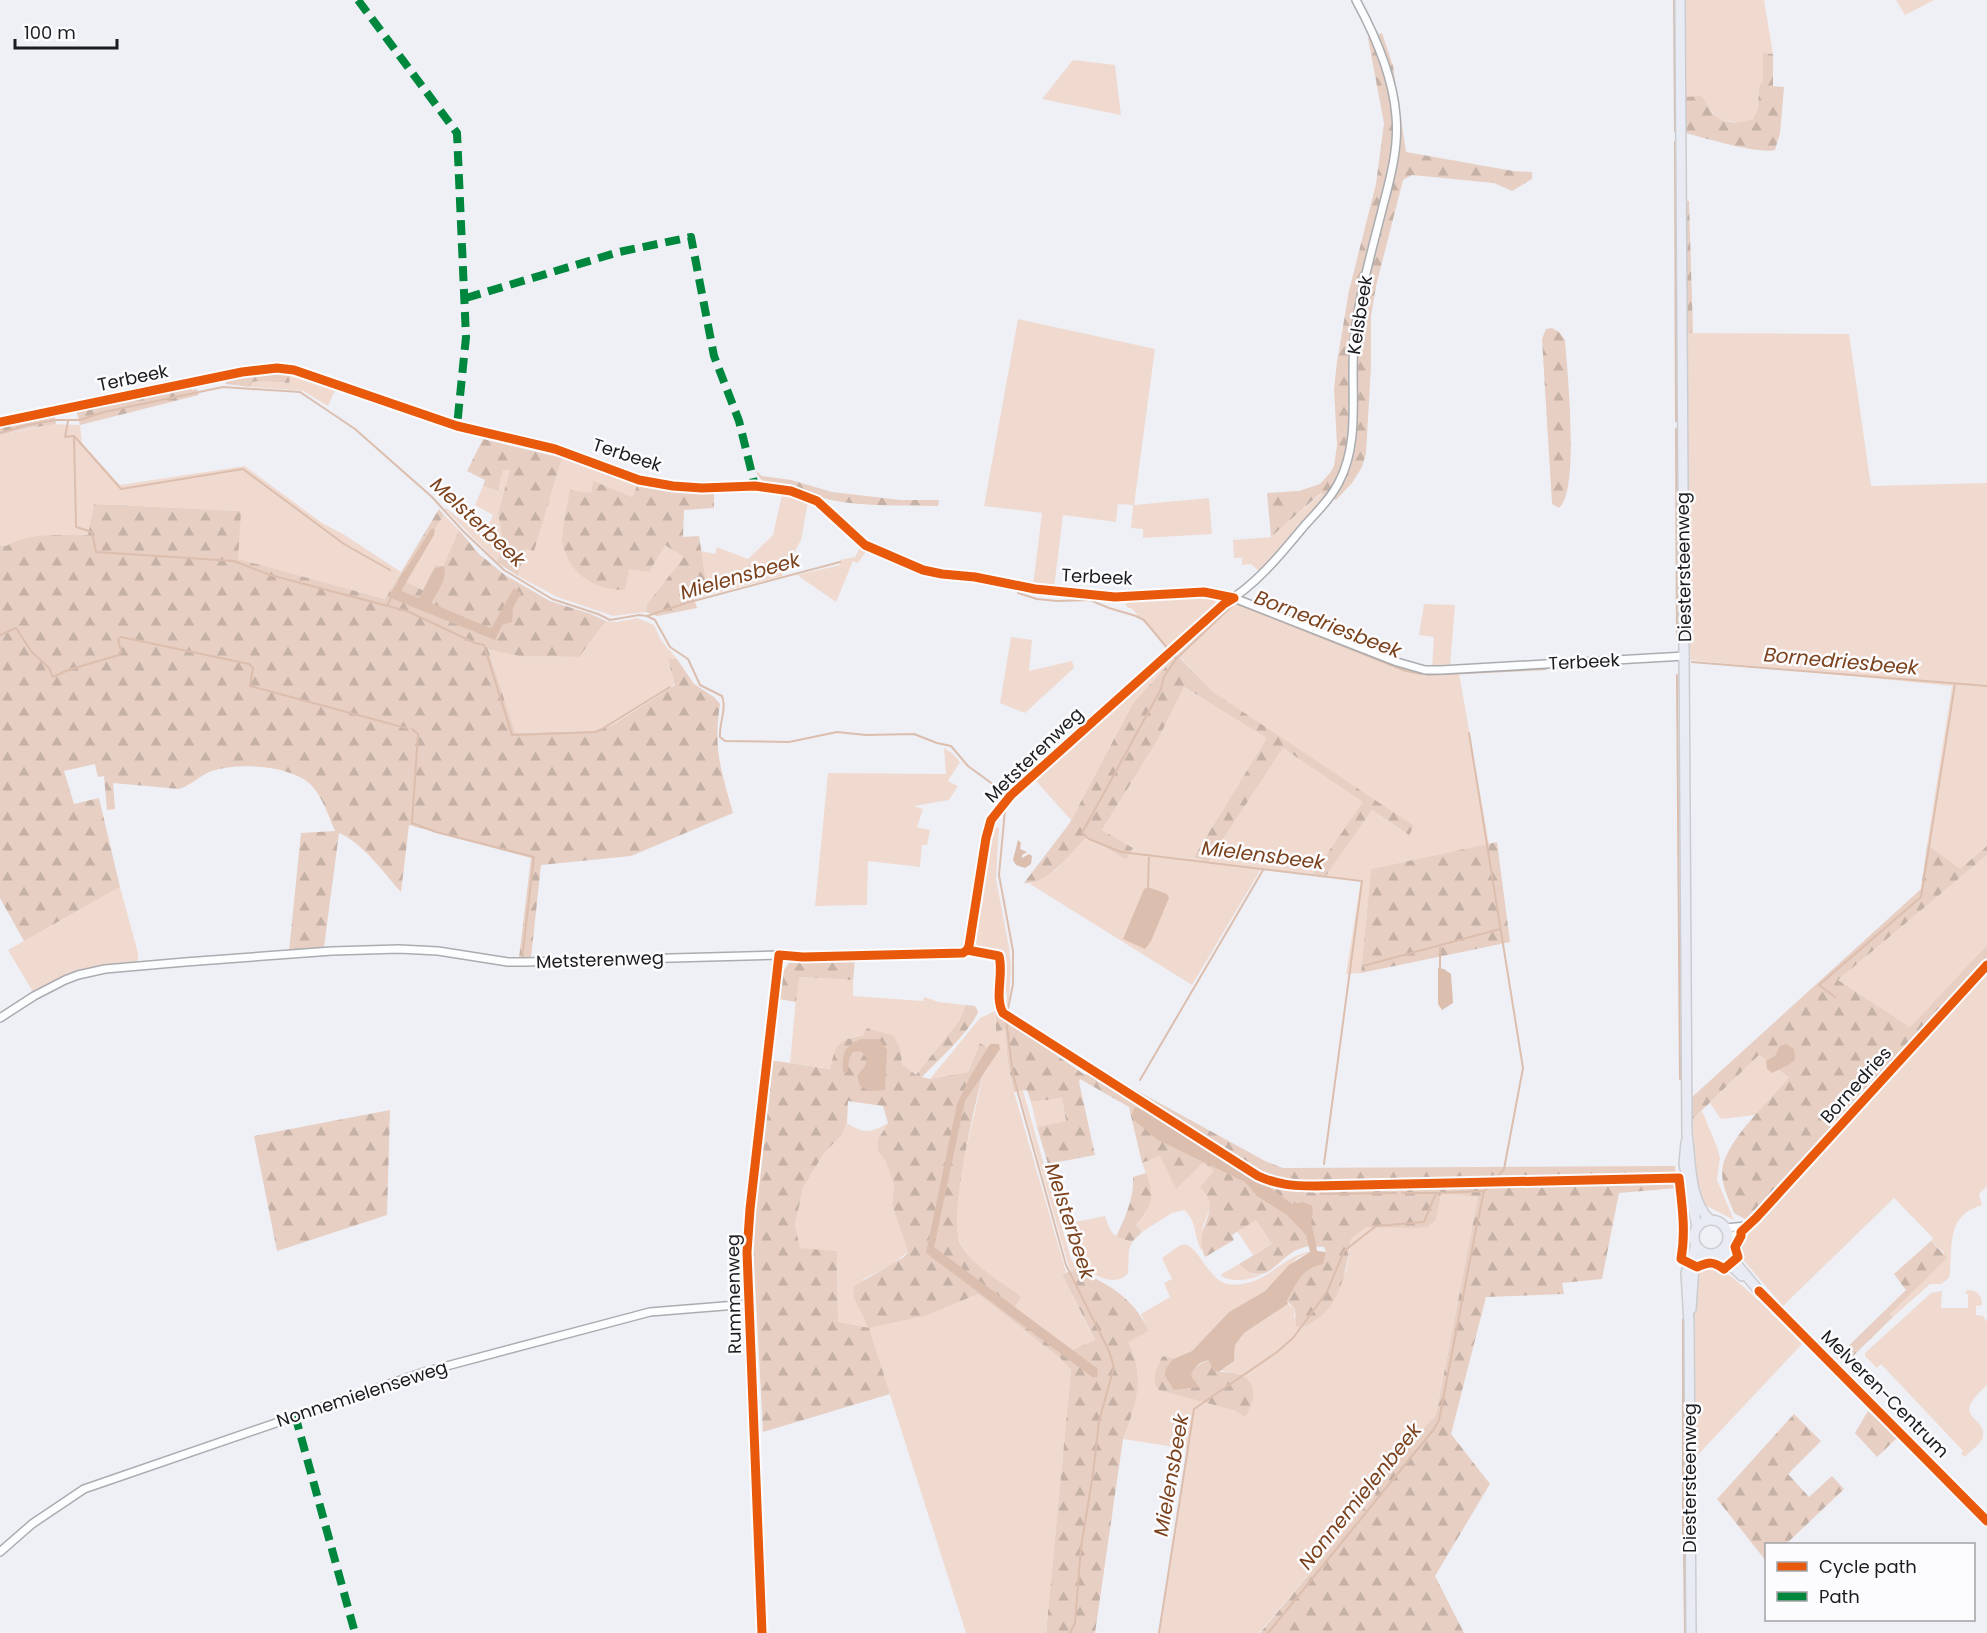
<svg xmlns="http://www.w3.org/2000/svg" width="1987" height="1633" font-family="Poppins,sans-serif">
<style>
.green{fill:#f0dad0}
.forest{fill:url(#forest-firs);fill-rule:evenodd}
.water{fill:#dcbeae}
.lines{fill:none;stroke-linecap:round;stroke-linejoin:round}
.stream{stroke:#dcbeae;stroke-width:2}
.minor-casing{stroke:#aaacb0;stroke-width:10}
.major-casing{stroke:#cbcccf;stroke-width:12}
.minor{stroke:#fcfdfe;stroke-width:7}
.major{stroke:#e8ebf3;stroke-width:9}
.quiet{stroke:#00873e;stroke-width:8;stroke-dasharray:15 8;stroke-linecap:butt}
.cycleway-casing{stroke:#fcfcfe;stroke-width:13}
.cycleway{stroke:#e8590c;stroke-width:9}
.labels{text-anchor:middle;stroke-width:5;stroke-linejoin:round;paint-order:stroke}
.street-label{font-size:18px;fill:#1a1c1f;stroke:#fcfcfe}
.water-label{font-size:20px;font-style:italic;fill:#7b421d;stroke:#fcfcfe}
</style>
<defs>
<pattern id="forest-firs" width="22" height="20" patternUnits="userSpaceOnUse" patternTransform="scale(1.5)"><rect width="22" height="20" fill="#e7cfc3"/><path d="M5 1l3.5 6h-7zM16 11l3.5 6h-7z" fill="#c6b1a7"/></pattern>
</defs>
<rect width="100%" height="100%" fill="#eef0f6"/>
<!-- green -->
<path class="green" d="M1685,0H1764L1773,54H1763V80L1759,87L1758,108L1753,119L1743,123L1726,121L1716,118L1712,111L1685,97Z
M1896,0H1934L1905,15Z
M1073,60L1115,65L1121,115L1042,99Z
M1018,319L1155,349L1134,505L1209,498L1212,534L1143,538V529L1131,528L1133,505L1118,504L1116,522L1063,515L1054,588L1033,585L1042,513L984,506Z
M1686,333L1849,334L1871,486L1987,483V846L1960,870L1927,845L1952,686L1690,660Z
M291,372L337,386L328,406L303,391L296,390L250,387L252,382L259,381L288,383Z
M51,424L80,425L82,443L120,485L245,466L322,523L343,534L401,572L385,599L237,559L240,511L94,504L88,536C62,536 30,531 6,546L0,545V435Z
M562,458L637,486L632,497L593,482L591,493L629,569L665,544L684,557L647,604L646,612L613,616L557,597L518,576L526,549L534,550Z
M503,470H510L498,513L503,541L497,562L445,509L446,508L461,520L465,517L487,528L493,515L475,505L483,486L498,491Z
M1322,493L1326,495L1260,572L1251,564L1242,565V558H1234L1233,540L1271,537Z
M782,495L808,502L801,540L782,576L708,595L701,551L715,554L717,547L748,559L773,535Z
M444,515L459,530L443,568L435,565L421,591L402,580Z
M860,547L867,550L858,563L853,561L836,602L797,575L840,565V560L855,557Z
M1207,596L1214,597L1216,604L1169,649L1131,608H1128L1125,604H1127L1125,601H1152Z
M1231,603H1237L1416,672L1459,673L1489,844L1371,869L1361,973L1346,974L1361,880L1326,876L1372,810L1408,835L1213,692L1178,655L1133,703L1071,820L1035,780L1175,652Z
M1424,604L1455,605L1450,666L1432,667L1434,637L1419,635Z
M637,618L654,625L661,640L677,659L668,660L675,684L611,726L593,731L514,733L488,648L519,656L579,657L606,621L617,622Z
M1011,637L1032,640L1029,671L1072,661L1074,668L1025,713L1000,703Z
M1183,687L1268,737L1194,857L1208,862L1283,748L1364,802L1313,874L1261,869L1192,985L1030,884L1056,870L1087,836L1126,860L1133,848L1102,830L1157,741Z
M944,748L953,754L960,762L948,781L958,786L949,800L914,806L923,809L917,827L930,830L927,845H922L920,867L868,861L867,905L815,906L828,773L946,774Z
M993,826L999,828L996,879L1009,947L1011,968L1008,1013H1006L1007,995L1003,988L1000,952L981,948L973,942L987,853Z
M1987,855V945L1910,1027L1838,980Z
M120,887L138,953V961L81,971L63,977L33,992L8,950Z
M1987,969V1186L1979,1194L1982,1205C1944,1216 1954,1248 1949,1278L1941,1284H1930L1893,1317L1890,1314L1944,1253L1931,1241L1933,1238L1894,1198L1783,1306L1739,1255L1738,1248L1741,1240Z
M798,977L853,980V996L923,1001L924,997L939,1002L966,1005L959,1021L916,1075L902,1064L901,1051C867,1038 841,1020 831,1069L790,1063Z
M995,1011L996,1033L1005,1029L1008,1063L1014,1092L1066,1272L1062,1274L1095,1341L1070,1351L1014,1308L1022,1297C1002,1282 971,1266 960,1242C945,1211 977,1114 982,1075C984,1065 981,1054 980,1043L968,1072L930,1079L980,1018Z
M1759,1055L1790,1079L1756,1115L1721,1119L1710,1103Z
M1019,1091H1023L1071,1259L1077,1269L1071,1271L1068,1264Z
M1062,1098L1066,1121L1037,1127L1031,1102Z
M1702,1111L1717,1147L1720,1158L1717,1180L1734,1220L1703,1204L1697,1181L1692,1120Z
M847,1123C863,1134 872,1133 888,1123L881,1133L878,1151L885,1160L894,1185L892,1205L908,1252L894,1263L862,1280L928,1315L978,1294L1061,1359L1071,1370L1046,1633H966L869,1329L838,1322L837,1251L800,1249L795,1225L803,1188L824,1153L842,1135Z
M1160,1156L1203,1163L1215,1171L1210,1196L1211,1206L1203,1226L1202,1251C1193,1237 1198,1222 1184,1210L1172,1213L1142,1232L1136,1225C1157,1202 1152,1189 1142,1163Z
M1440,1193L1478,1197L1436,1415L1367,1487L1377,1494L1259,1633H1160L1187,1449L1123,1439L1131,1418L1136,1363L1127,1342L1149,1331L1141,1314L1170,1297L1164,1283L1172,1279L1162,1258C1168,1254 1175,1248 1181,1245C1197,1239 1206,1280 1228,1284C1265,1289 1281,1255 1312,1251L1297,1258L1265,1291L1229,1312L1192,1351L1173,1359L1171,1357L1233,1410L1245,1417L1237,1373L1221,1371L1234,1361L1235,1345L1244,1333L1288,1304L1295,1309L1294,1318L1346,1272L1351,1239L1366,1226L1419,1228L1428,1227L1436,1220Z
M1105,1216C1111,1235 1114,1237 1132,1242L1129,1250L1128,1273C1115,1290 1084,1272 1075,1257C1070,1247 1068,1234 1065,1224Z
M1256,1220L1272,1244L1253,1255L1237,1231Z
M1239,1264L1254,1275H1261C1249,1280 1234,1283 1221,1276L1222,1274Z
M1709,1264C1733,1270 1782,1325 1802,1344L1693,1460L1694,1299H1697L1696,1276L1698,1269Z
M1970,1290C1979,1291 1982,1297 1982,1305L1976,1306V1315L1983,1316L1987,1322V1385C1948,1420 1986,1415 1983,1436C1982,1444 1970,1451 1965,1457L1961,1454L1963,1451L1881,1364L1877,1368L1865,1356V1353L1931,1293L1942,1291L1941,1308H1968V1294H1966V1291Z"/>
<!-- forest -->
<path class="forest" d="M1382,33L1393,66L1406,152L1513,171L1532,172V179L1512,191L1494,183L1412,175L1403,180L1376,286L1371,316V366L1366,453L1362,467L1352,483L1336,500L1321,493L1271,537L1267,493L1299,491L1320,484L1330,473L1334,466L1337,445L1334,389L1337,362L1349,291L1376,184L1384,123L1368,38Z
M1763,53L1773,54V86L1784,87L1780,133L1775,150C1756,154 1706,138 1685,133V97L1701,96C1707,102 1709,110 1715,116C1725,125 1743,123 1753,119L1758,108L1759,87L1763,80Z
M1683,201H1689L1693,333H1686Z
M1552,328L1559,332L1565,340C1567,369 1580,491 1559,508L1552,504L1542,339L1546,329Z
M283,371L291,372L289,383L259,381L252,382L250,387L226,384L225,377L255,372Z
M190,385L192,390L197,389L199,395L80,425L76,409Z
M54,413L56,424L29,428L0,435V424Z
M483,439L562,458L534,551L526,549L518,576L497,562L503,541L498,513L510,470H503L498,491L483,486L485,480L467,471Z
M756,471L762,476L791,480L832,492L900,500H939L938,506C903,505 865,507 831,500C819,497 807,492 795,489C778,484 763,489 756,471Z
M593,481L632,497L637,486L685,491H714V508L684,510L683,537L699,536L708,595L694,599L697,608L657,616L646,612L647,604L684,557L665,545L649,572L629,569L625,590C599,590 576,579 566,554C564,549 562,545 562,541C563,524 567,506 570,490L591,493Z
M94,504L241,511L238,559L385,599L439,509L444,515L402,580L422,590L435,565L443,567L459,530L479,554L505,575L550,601L591,614L606,621L579,657L519,656L488,649L515,733L593,731L611,726L675,685L668,659H677L694,684L714,697L720,704C713,749 721,770 733,813L631,856L541,865L531,958H519L531,858L409,825L401,892C383,872 364,844 339,833L324,947L289,951L301,833L335,831C328,815 322,795 309,783C288,765 241,763 215,770C202,773 192,785 179,789L113,783L115,809L107,810L104,776L98,777L95,764L64,771L74,804L99,798L120,887L24,941L0,898V545L6,546C29,531 62,536 88,535Z
M1177,655L1213,692L1414,826L1409,835L1372,810L1326,876L1313,874L1363,802L1283,748L1208,862L1194,857L1267,738L1184,687L1157,741L1102,830L1133,848L1126,860L1087,836C1073,851 1047,886 1024,883L1069,824L1133,703Z
M1497,842L1510,942L1361,973L1371,869Z
M1927,845L1960,869L1987,846V855L1838,980L1910,1027L1987,945V960L1748,1221L1734,1213C1729,1200 1722,1186 1722,1172C1723,1143 1769,1101 1789,1078L1759,1055L1692,1120L1691,1098L1921,889Z
M855,959L853,980L799,977L796,1002L779,999L784,970L789,963Z
M997,985L1005,989L1006,1013L1028,1024L1023,1032L1085,1075L1092,1066L1265,1161L1283,1168L1675,1166L1677,1188L1619,1193L1602,1279L1562,1283L1564,1294L1486,1297L1451,1434L1490,1484L1435,1576L1464,1633H1260L1376,1494L1367,1488L1436,1415L1478,1197L1441,1193L1436,1220L1428,1227L1419,1228L1366,1227L1351,1239C1345,1275 1340,1314 1300,1328L1296,1325L1295,1309L1287,1301L1296,1282L1304,1272L1314,1266L1326,1252L1324,1247C1318,1247 1311,1245 1305,1247C1277,1253 1268,1293 1239,1264L1272,1244L1256,1220L1232,1235L1234,1240L1205,1257C1191,1225 1226,1212 1200,1187L1214,1171L1203,1163L1176,1189L1160,1156L1142,1163L1129,1107L1080,1079L1079,1082L1095,1155L1048,1164L1037,1127L1066,1121L1062,1098L1031,1102L1027,1090L1014,1092L1008,1063L1005,1029L996,1033L995,988Z
M966,1005L975,1006L978,1011C972,1030 937,1061 922,1077L930,1079L968,1072L980,1043L989,1049C980,1083 947,1215 960,1243C972,1266 1002,1282 1022,1297L1014,1308L1070,1351L1095,1340L1062,1274L1077,1269C1109,1285 1133,1297 1149,1331L1128,1342C1131,1349 1135,1357 1136,1364C1142,1389 1132,1416 1123,1439L1095,1633H1046L1071,1370L1061,1359L978,1294L928,1315L869,1328L890,1394L763,1432L752,1224L769,1060L830,1069C836,1045 837,1039 863,1036L867,1028L894,1036L901,1051L902,1064L916,1075L959,1021ZM848,1101L883,1106L888,1123L878,1139V1151L885,1160L894,1185L892,1205L908,1252L904,1257L854,1286L853,1296L869,1328L838,1322L837,1251L800,1248L795,1225L803,1188L824,1153L842,1135L847,1123Z
M390,1110L387,1215L277,1251L254,1136Z
M1146,1173C1155,1197 1153,1205 1136,1225L1142,1232L1132,1242L1116,1237C1125,1217 1134,1200 1133,1177Z
M1931,1241L1947,1258L1890,1314L1893,1317L1849,1360L1842,1362L1836,1358L1906,1290L1894,1274Z
M1166,1356L1173,1359L1166,1368L1199,1387L1191,1376L1193,1368L1208,1360L1214,1371C1222,1373 1230,1371 1238,1374C1260,1382 1255,1402 1245,1417L1233,1410L1159,1390L1155,1385V1372L1162,1357Z
M1868,1411L1897,1438L1877,1457L1855,1433Z
M1794,1414L1821,1441L1788,1474L1809,1497L1832,1476L1844,1489L1786,1544H1766V1561L1717,1499Z"/>
<!-- water -->
<path class="water" d="M432,528L435,530L434,535L401,591L419,598L435,568L444,566C448,578 437,593 431,603L490,628L492,627L514,588L521,593L513,608L512,622L502,625L495,640L388,597Z
M1018,840L1021,843L1020,849L1027,852L1022,855V858L1029,854L1032,856L1031,864L1025,868L1016,865L1013,860Z
M1148,887L1167,894L1169,898L1151,941L1145,949L1123,939L1144,889Z
M1438,968L1444,969L1451,974L1453,1003L1442,1010L1438,1004Z
M861,1039H879L887,1050L885,1090L870,1091L860,1086L857,1076L865,1066L867,1058L861,1051L853,1052L849,1059L848,1071L843,1073C842,1056 843,1046 861,1039Z
M990,1044H999L1000,1049L965,1101L934,1247L1098,1369L1097,1377H1092L926,1253L957,1104L970,1077Z
M1786,1044L1794,1049L1795,1058L1790,1064L1772,1073L1767,1069L1766,1061L1775,1056L1780,1046Z
M1135,1107L1160,1118L1172,1129L1266,1185L1292,1204L1303,1202L1312,1206C1314,1214 1310,1220 1312,1226C1314,1235 1316,1242 1317,1251L1326,1252L1323,1264C1301,1269 1297,1282 1287,1301L1288,1304L1244,1333L1235,1345L1234,1361L1219,1372L1214,1371L1208,1360C1199,1363 1194,1366 1191,1376L1199,1387L1174,1390L1165,1376L1166,1368L1173,1359L1192,1351L1229,1312L1265,1291L1289,1265L1310,1252L1306,1235L1287,1215L1257,1196L1245,1182L1158,1140L1134,1120L1132,1114Z"/>
<g class="lines">
<!-- stream -->
<path class="stream" d="M1674,0L1675,131
M1675,142L1676,421
M68,421L65,437L74,436L76,527L92,532L96,552L234,561L270,575L407,611L475,643L484,645L512,735L597,732L670,687
M1676,429L1677,641
M0,433L27,425L56,420H80L104,412L223,387L300,392L355,429L432,497L463,531L504,570L552,599L598,614L610,620L639,615L647,616L655,620L670,647L688,659L700,685L722,696C727,709 719,723 720,737L725,741L789,742L837,732L866,735L914,734L937,743L951,746L968,766L998,788L1002,795
M75,437L121,489L243,469L344,544L390,570
M1018,593L1037,599L1057,601L1090,600L1109,608L1136,616L1144,620L1168,649
M387,606L391,598
M647,616L686,603L840,562
M0,635L16,628L31,651L49,668L53,677L68,670L119,655L121,651L118,639L121,637L249,664L253,668L250,686L406,728
M1173,654L1176,659L1164,677L1161,689L1082,833L1089,839L1121,852L1362,881L1324,1164
M1176,659L1235,603L1406,671L1421,674
M1692,662L1987,686
M1556,668L1611,666
M1427,675L1546,669
M1677,675L1680,1079
M412,729L418,734L412,823L436,832L534,857L522,959
M1469,733L1523,1068L1504,1169L1496,1178
M1005,810L999,875L1013,951V984L1006,1019L1013,1075L1066,1265L1109,1351L1114,1367L1099,1421L1093,1474L1081,1547L1075,1623L1070,1633
M1148,887L1149,855
M1363,966L1500,929
M1440,968V945
M1835,997L1819,985L1921,897L1955,684
M1140,1080L1263,870
M1321,1190V1194L1396,1193
M1484,1191L1492,1183
M1436,1193L1484,1191L1478,1220
M1679,1248L1680,1200
M1683,1319V1541
M1684,1549L1685,1633
M1159,1633L1194,1409L1277,1352L1293,1338L1327,1292L1344,1251L1376,1226L1424,1222L1436,1193H1402
M1268,1633L1434,1429L1439,1420L1477,1224"/>
<defs>
<path id="minor" d="M0,422L242,372L277,368L294,370L457,426L555,449L639,480L673,486L702,488L755,486L791,491L817,501L865,545L923,570L942,574L975,577L1035,589L1115,597L1204,592L1234,598L1397,662L1425,670H1441L1685,656
M0,1018L34,996L65,980L78,975L105,969L185,962L332,951L399,949L438,951L508,962H525L779,955L803,957L963,953L969,946L986,838L991,820L1011,795L1224,604C1257,584 1281,554 1305,525C1317,512 1331,498 1339,482C1361,440 1350,389 1354,343C1358,298 1371,254 1382,210C1390,179 1399,148 1396,116C1393,76 1375,35 1356,0
M1726,1228L1746,1226
M1729,1238L1744,1230L1756,1218L1987,965
M0,1552L32,1524L84,1489L424,1372L650,1312L749,1304
M762,1633L747,1252L750,1209L779,955"/>
<path id="major" d="M1680,0L1687,1134C1691,1161 1689,1201 1710,1220
M1686,1142L1684,1164L1697,1227
M1694 1237a17 17 0 1 1 34 0a17 17 0 1 1-34 0Z
M1726,1247L1734,1261L1759,1291L1987,1521
M1718,1253L1742,1276
M1691,1309L1694,1265L1705,1254
M1691,1633L1689,1323L1686,1273L1696,1245"/>
</defs>
<!-- minor casing -->
<use href="#minor" class="minor-casing"/>
<!-- major casing -->
<use href="#major" class="major-casing"/>
<!-- minor -->
<use href="#minor" class="minor"/>
<!-- major -->
<use href="#major" class="major"/>
<!-- quiet -->
<path class="quiet" d="M358,0L457,133L466,337L457,426
M466,298L619,252L691,237L714,356L739,421L755,486
M295,1415L355,1633"/>
<defs>
<path id="cycleway" d="M0,422L242,372L277,368L294,370L457,426L555,449L639,480L673,486L702,488L755,486L791,491L817,501L865,545L923,570L942,574L975,577L1035,589L1115,597L1204,592L1234,598
M967,950L969,946L986,838L991,820L1011,795L1224,604L1234,598
M1759,1291L1987,1521
M762,1633L747,1252L750,1209L779,955L803,957L963,953L967,950L999,956C1004,974 994,997 1003,1013L1258,1176C1278,1185 1294,1186 1315,1186L1679,1178C1682,1205 1686,1232 1681,1259L1697,1267C1709,1262 1713,1261 1724,1269L1738,1257L1735,1247L1741,1236V1232L1756,1218L1987,965"/>
</defs>
<!-- cycleway casing -->
<use href="#cycleway" class="cycleway-casing"/>
<!-- cycleway -->
<use href="#cycleway" class="cycleway"/>
</g>
<g class="labels">
<!-- street labels -->
<g class="street-label">
<text transform="translate(1360 315) rotate(-81)" y="6">Kelsbeek</text>
<text transform="translate(133 378) rotate(-12)" y="6">Terbeek</text>
<text transform="translate(627 455) rotate(18)" y="6">Terbeek</text>
<text transform="translate(1684 567) rotate(-91)" y="6">Diestersteenweg</text>
<text transform="translate(1097 577) rotate(3)" y="6">Terbeek</text>
<text transform="translate(1584 662) rotate(-3)" y="6">Terbeek</text>
<text transform="translate(1034 755) rotate(-44)" y="6">Metsterenweg</text>
<text transform="translate(600 960) rotate(-2)" y="6">Metsterenweg</text>
<text transform="translate(1856 1085) rotate(-48)" y="6">Bornedries</text>
<text transform="translate(734 1294) rotate(-91)" y="6">Rummenweg</text>
<text transform="translate(362 1394) rotate(-18)" y="6">Nonnemielenseweg</text>
<text transform="translate(1885 1394) rotate(45)" y="6">Melveren-Centrum</text>
<text transform="translate(1690 1478) rotate(-90)" y="6">Diestersteenweg</text>
</g>
<!-- water labels -->
<g class="water-label">
<text transform="translate(478 522) rotate(43)" y="7">Melsterbeek</text>
<text transform="translate(740 576) rotate(-16)" y="7">Mielensbeek</text>
<text transform="translate(1328 624) rotate(21)" y="7">Bornedriesbeek</text>
<text transform="translate(1841 661) rotate(5)" y="7">Bornedriesbeek</text>
<text transform="translate(1263 855) rotate(7)" y="7">Mielensbeek</text>
<text transform="translate(1070 1221) rotate(72)" y="7">Melsterbeek</text>
<text transform="translate(1171 1475) rotate(-80)" y="7">Mielensbeek</text>
<text transform="translate(1360 1496) rotate(-51)" y="7">Nonnemielenbeek</text>
</g>
</g>
<!-- legend -->
<rect x="1765" y="1543" width="210" height="78" fill="#fcfcfe" stroke="#a2a2a5" stroke-width="1.5"/>
<rect x="1777" y="1562" width="30" height="9" fill="#e8590c" stroke="#a2a2a5" stroke-width="1.5"/>
<text x="1819" y="1573" font-size="18" fill="#1a1c1f">Cycle path</text>
<rect x="1777" y="1592" width="30" height="9" fill="#00873e" stroke="#a2a2a5" stroke-width="1.5"/>
<text x="1819" y="1603" font-size="18" fill="#1a1c1f">Path</text>
<!-- scale -->
<path d="M15 39v9h102v-9" fill="none" stroke="#1a1c1f" stroke-width="3"/>
<text x="24" y="39" font-size="18" fill="#1a1c1f" stroke="#fcfcfe" stroke-width="4.5" paint-order="stroke">100 m</text>
</svg>
